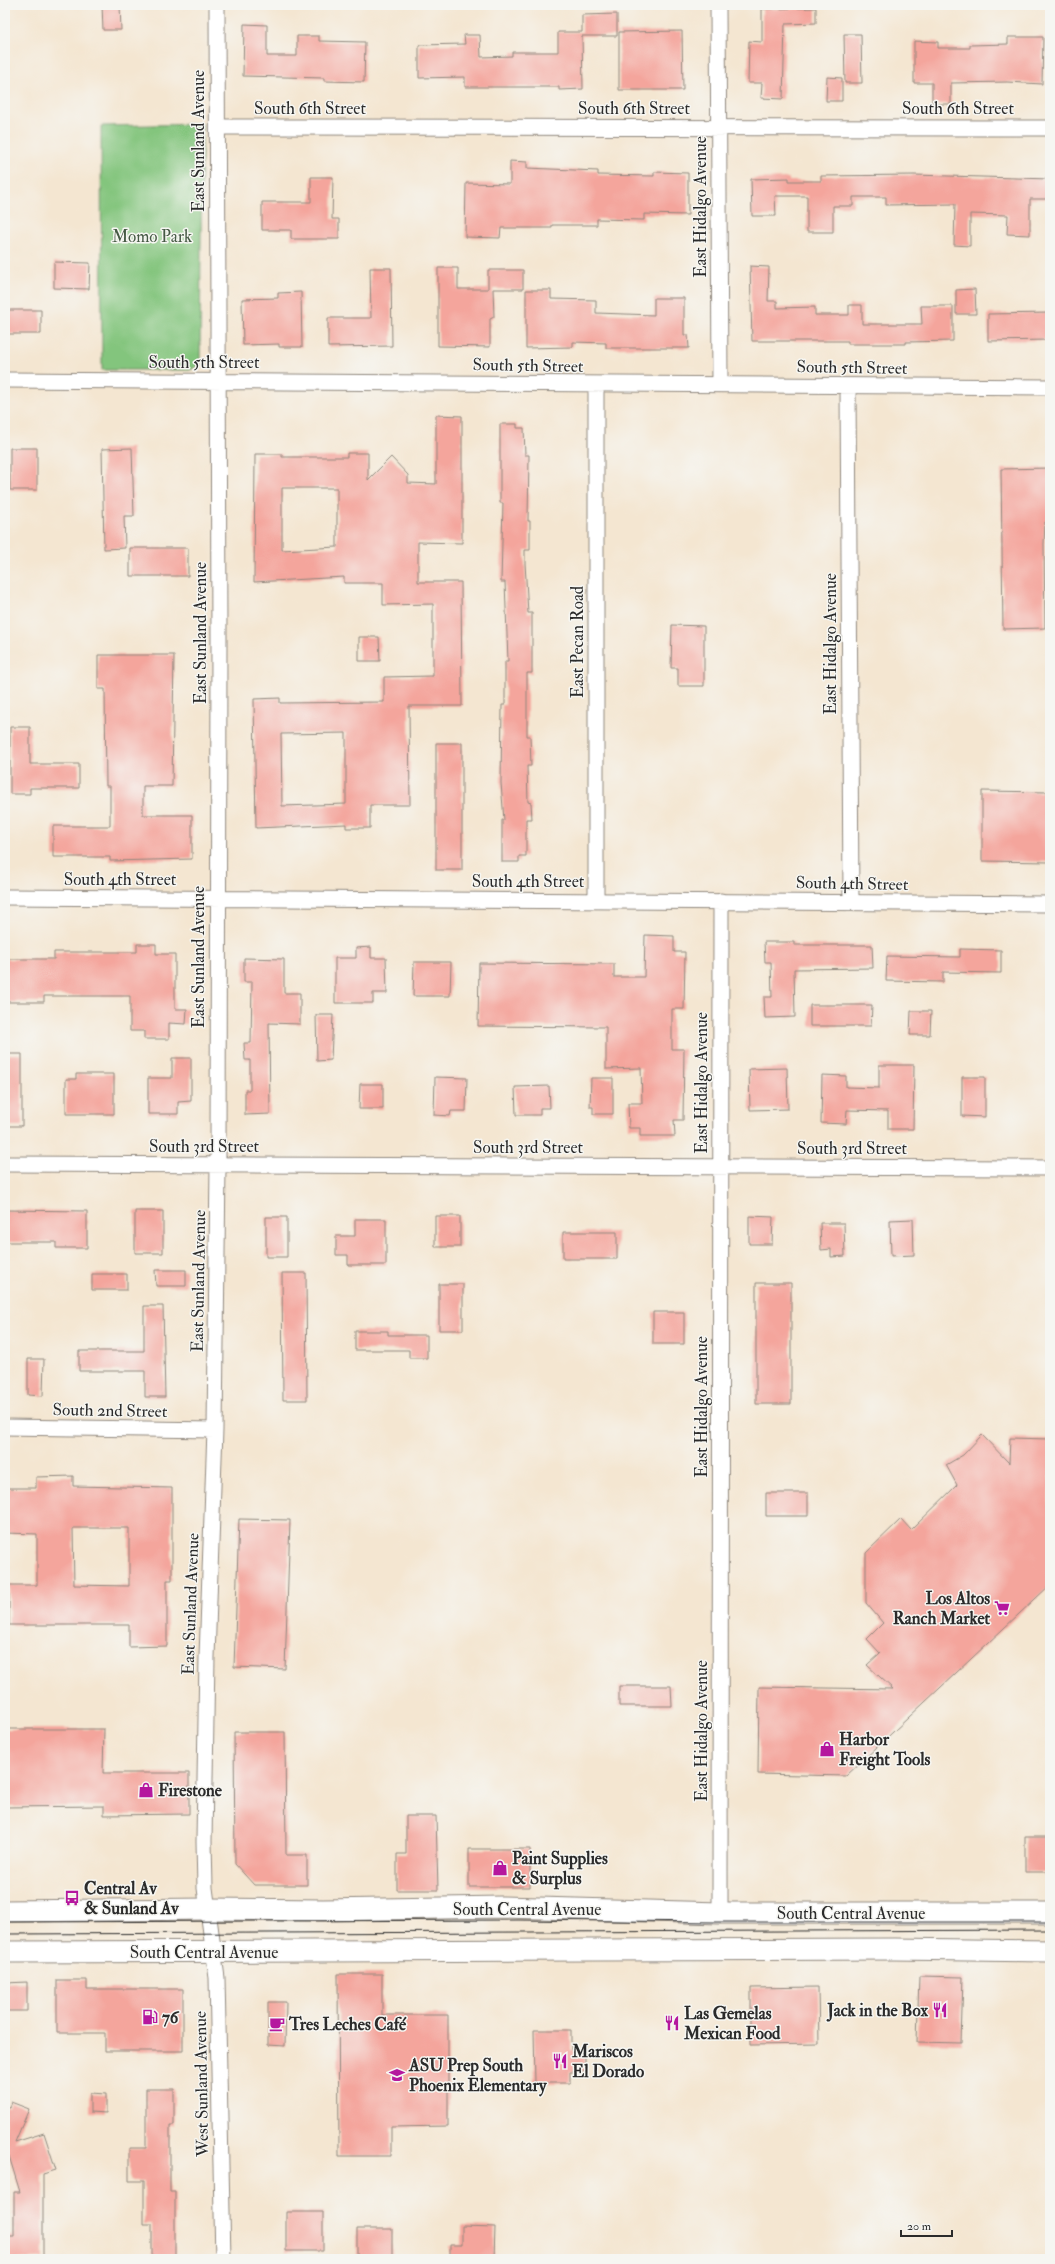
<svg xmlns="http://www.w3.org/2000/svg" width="1055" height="2264" font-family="'IM FELL Double Pica',serif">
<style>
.green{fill:#83c57d;stroke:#577854}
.building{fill:#f4a59c;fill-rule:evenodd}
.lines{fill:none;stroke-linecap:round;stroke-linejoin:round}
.street-casing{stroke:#90887e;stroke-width:17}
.secondary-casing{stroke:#90887e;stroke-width:23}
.street{stroke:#fff;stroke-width:15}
.secondary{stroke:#fff;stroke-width:21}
.tram{stroke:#2b2b2b;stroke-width:1}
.labels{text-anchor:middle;stroke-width:3;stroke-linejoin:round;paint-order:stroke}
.street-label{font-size:17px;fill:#2b2b2b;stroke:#f6f6f2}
.park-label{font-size:17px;fill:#455944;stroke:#f6f6f2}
.poi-label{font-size:17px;font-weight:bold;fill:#2b2b2b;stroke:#f6f6f2;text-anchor:start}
</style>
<rect width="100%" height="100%" fill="#f6f6f2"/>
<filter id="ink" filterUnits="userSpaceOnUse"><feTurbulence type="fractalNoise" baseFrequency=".025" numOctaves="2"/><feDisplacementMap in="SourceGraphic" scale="8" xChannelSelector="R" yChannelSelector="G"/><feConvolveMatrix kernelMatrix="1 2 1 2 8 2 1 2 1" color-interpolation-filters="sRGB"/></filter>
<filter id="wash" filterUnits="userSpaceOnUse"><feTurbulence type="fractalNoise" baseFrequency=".012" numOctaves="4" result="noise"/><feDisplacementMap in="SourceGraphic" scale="16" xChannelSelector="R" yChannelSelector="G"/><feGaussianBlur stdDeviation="0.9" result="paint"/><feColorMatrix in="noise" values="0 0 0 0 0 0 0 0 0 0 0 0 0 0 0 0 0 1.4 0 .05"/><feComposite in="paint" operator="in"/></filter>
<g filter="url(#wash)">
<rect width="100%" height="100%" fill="#f4e6d1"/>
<!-- green -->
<path class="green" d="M202,124L200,365L190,370H102L101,126Z"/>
<g id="blocks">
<!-- building -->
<path class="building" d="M102,5H120L121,30H103Z
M816,8V23L785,24L783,99L761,98L762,83H748L749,41L762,42V9Z
M617,14V36H582L583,89L559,90V87H465V77L419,78V45L465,44L464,35H480L481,57L512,56V52H558V32H582V15Z
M244,24L267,25V56H297V36H319V41L365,42L364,82L324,81V78L243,76Z
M682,31L683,90H619V32Z
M844,34H861L862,83H845Z
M1008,37H1043L1042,84L1007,82L951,83V104H932V83H914V41L938,42V48H970V45L1008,44Z
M827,77L842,78V101H826Z
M510,161L527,162V168L598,171V175L654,176V172L688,173V215L644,214V220L597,219V225H552V228H501L500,238L465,237L466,183L510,184Z
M914,175L1050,179V199H1030V235L1007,234L1008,215L970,214V246L954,245L955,204L886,205V197H853V206H833V232H807V196H775L776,216H752L751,179L789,178V181H821V176Z
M311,177H333L332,219H339V239H291V230H262V202H311Z
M54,262L90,263L89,289L54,288Z
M750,266L769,267L768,301H777V308L815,307V315H849V305H862V324H922L921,306H953V341L906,342V344H848V341H752Z
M370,268H391L392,346L328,347V318H371Z
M438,268H458V289H488V270H523V289H493L494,317L490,319V347L438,346Z
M975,289L976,314H956V290Z
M526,290H551V299L596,300V313L654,315V298H684V335H688L689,348H606V343L573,342V347L526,348Z
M301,292L302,347H279V344L243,345L242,299L278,298V293Z
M8,310H41V334H8Z
M1050,313V340L988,341V314Z
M436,415L462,416V543L418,542V582H461L462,706H409L410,805H370V828H346V824L256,828L254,699L280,698V703L384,702V677L433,676V604L383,605V583H344V577L254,582L255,454H282V457H347V453H368V480L391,457L408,475V483L436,484ZM282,488H337V547L282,550ZM346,733V804L282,806L281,734Z
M500,424H517V428H524L525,455H529L528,521H530V550H525V563L528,613H532V673H527V736H530L531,766H527L528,802L531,803L532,819H526V856H519V862H502V820H504L501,783L502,705H505V661H508L505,582H501L503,503H500Z
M10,448H37V490H10Z
M132,448L134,516H124L125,548L104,549L102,449Z
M1050,468V521L1045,522L1044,544L1045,628L1003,629L1001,469Z
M130,548H188V576H130Z
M672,625L704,626V686H678V668H671Z
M359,637H379L380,661H359Z
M98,655H174L172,786H143V815H192V859L110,861V857H53V826H110V786H106L105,689H98Z
M10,727H30V764H79V788H30V794H10Z
M436,743H462V870H436Z
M982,791L1050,792V862L982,861Z
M645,935L674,936V952H685L684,1009H672V1049H684L683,1120H674L675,1136H640V1128H629L628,1103H642L641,1068L606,1069V1027L478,1026L479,963L614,964V977H644Z
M764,942H794V945H872L873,968L794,969L795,1017L765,1018L764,997H772L771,962H765Z
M137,944H156V954H175V1009H187L186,1024L169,1023V1039H144V1031H130V996H44V1002H5V959H54V952H137Z
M371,947V958H386L387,993H373V1003H335V958H356V948Z
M960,949L1001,950V973L943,972V982L886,981L887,956L960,957Z
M244,958L284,959V993H300V1024L269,1023L270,1114L245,1115V1090H250V1060H245L244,1043H251L252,982H244Z
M414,962H451L450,996H413Z
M810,1005H872L871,1026H810Z
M911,1011H931L930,1035H910Z
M316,1015H333L331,1060L317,1061Z
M5,1054H22V1126H5Z
M172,1058H191V1101L178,1102V1114H148V1078H172Z
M879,1065H914L913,1129H888V1111L847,1110L846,1124L821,1123L822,1075L846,1076V1087L879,1088Z
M787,1068L788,1109L750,1110L749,1069Z
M76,1074H114V1114H66V1079H76Z
M435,1077L467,1078L466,1111H451L450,1116L434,1115Z
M962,1077H985V1117L962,1116Z
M591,1078H613V1114H593V1107H590Z
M360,1084H383V1109H359Z
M549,1086L550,1108H540V1115H516L515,1087Z
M5,1210L87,1211V1248H56V1242H5Z
M135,1211H163V1253H135Z
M435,1216H460V1247H435Z
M749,1216L773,1217L772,1244H749Z
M266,1217H287V1257H266Z
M355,1219H386V1265H348V1255H336V1236H355Z
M913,1219L914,1255L891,1256L890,1220Z
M820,1223H844L845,1256L831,1257V1249L821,1250Z
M563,1232H617V1259H563Z
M155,1270H186V1286H156Z
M282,1273H306L307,1400H283Z
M92,1274H127V1290H92Z
M756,1283H791V1404H756Z
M439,1284H463V1330H439Z
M144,1306H163L165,1397H145V1371H79V1351H144Z
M653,1312H684V1344H653Z
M355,1331H388V1335H427V1358H409V1350H355Z
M28,1359H44L43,1396L28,1395Z
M982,1435L1009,1463L1010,1438L1050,1439V1585L846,1776L758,1774L759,1687L893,1689L867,1665L880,1653L867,1639L883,1623L866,1603V1553L901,1519L911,1530L957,1485L946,1465L963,1455Z
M73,1476V1486L172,1488V1580H167V1646L129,1647V1625H9V1585H37V1534L5,1533V1488H36V1477ZM73,1528H129V1586L74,1585Z
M766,1493H808V1516H766Z
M239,1519L290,1520L285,1669L234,1667Z
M619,1686H671L672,1706H619Z
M5,1729H104L103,1773H189V1814L104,1815V1806L5,1807Z
M234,1732H285L286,1855H307V1885H254L235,1864Z
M406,1816H436L438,1890H397V1854H406Z
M1025,1837H1050V1872H1025Z
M469,1849H530V1887H469Z
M338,1974H382V2015H448V2126L391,2127V2156H339Z
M919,1976L963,1977L961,2043L917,2042Z
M57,1980H87V1989H183V2051H105V2033H57Z
M27,1982V2011H5V1983Z
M818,1987L819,2044L751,2045V1988Z
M268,2002H286L285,2046L268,2045Z
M534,2030H571V2050H585V2072H570V2083H535Z
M146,2089H174V2125H170V2192H175V2259H152V2224H144V2181H129V2148H146Z
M90,2093L106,2094V2113L90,2112Z
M11,2102L29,2109L15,2142L44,2133L56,2170L43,2174V2259H5V2236H14V2192H20L9,2156L5,2166V2106L9,2107Z
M286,2212H323V2251H286Z
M462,2226L495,2227L494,2259H450V2245H462Z
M357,2229H392V2256H357Z"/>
</g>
</g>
<g filter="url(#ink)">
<use href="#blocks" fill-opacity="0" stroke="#90887e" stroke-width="1"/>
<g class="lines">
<defs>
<path id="street" d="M217,5L219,639L218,1165L215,1430L207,1657L204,1841L205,1888L217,1978L223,2259
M718,5L720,384
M218,127L1050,128
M5,380L1050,387
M596,385V900
M848,386L851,902
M5,897L1050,904
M5,1164L1050,1168
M5,1427L215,1430
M720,1913L721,901"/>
<path id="secondary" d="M5,1911L209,1909L323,1910L502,1907L720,1913H1050
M5,1952L895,1949L1050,1951"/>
</defs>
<!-- street casing -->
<use href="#street" class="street-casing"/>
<!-- secondary casing -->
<use href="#secondary" class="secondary-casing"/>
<!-- street -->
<use href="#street" class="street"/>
<!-- secondary -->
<use href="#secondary" class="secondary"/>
<!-- tram -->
<path class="tram" d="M5,1922L519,1920L716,1922H1050
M5,1934L1050,1930"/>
</g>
</g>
<!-- icons -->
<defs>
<symbol id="supermarket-bare" viewBox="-9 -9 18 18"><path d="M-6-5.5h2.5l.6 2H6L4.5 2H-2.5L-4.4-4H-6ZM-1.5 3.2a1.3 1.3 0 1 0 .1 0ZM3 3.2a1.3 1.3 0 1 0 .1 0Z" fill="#b5179e" stroke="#f6f6f2" stroke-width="2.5" paint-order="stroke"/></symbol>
<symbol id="shop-bare" viewBox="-9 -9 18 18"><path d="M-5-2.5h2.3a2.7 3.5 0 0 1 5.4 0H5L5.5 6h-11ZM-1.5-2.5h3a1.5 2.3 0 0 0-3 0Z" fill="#b5179e" stroke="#f6f6f2" stroke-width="2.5" paint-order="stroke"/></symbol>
<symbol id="bus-bare" viewBox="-9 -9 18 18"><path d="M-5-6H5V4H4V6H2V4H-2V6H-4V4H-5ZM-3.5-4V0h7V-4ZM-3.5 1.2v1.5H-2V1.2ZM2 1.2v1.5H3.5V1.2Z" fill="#b5179e" stroke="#f6f6f2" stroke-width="2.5" paint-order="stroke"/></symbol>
<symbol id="restaurant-bare" viewBox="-9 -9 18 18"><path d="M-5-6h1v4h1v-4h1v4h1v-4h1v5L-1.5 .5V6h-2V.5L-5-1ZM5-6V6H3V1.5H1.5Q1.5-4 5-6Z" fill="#b5179e" stroke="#f6f6f2" stroke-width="2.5" paint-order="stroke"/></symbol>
<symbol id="fuel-bare" viewBox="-9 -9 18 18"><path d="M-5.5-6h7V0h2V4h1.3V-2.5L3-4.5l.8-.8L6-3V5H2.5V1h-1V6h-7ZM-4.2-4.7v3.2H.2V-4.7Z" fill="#b5179e" stroke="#f6f6f2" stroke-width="2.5" paint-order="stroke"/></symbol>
<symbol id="cafe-bare" viewBox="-9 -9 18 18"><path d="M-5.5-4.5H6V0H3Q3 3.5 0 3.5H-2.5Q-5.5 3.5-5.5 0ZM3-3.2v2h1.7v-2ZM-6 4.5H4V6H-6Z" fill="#b5179e" stroke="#f6f6f2" stroke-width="2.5" paint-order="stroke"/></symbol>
<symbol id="school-bare" viewBox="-9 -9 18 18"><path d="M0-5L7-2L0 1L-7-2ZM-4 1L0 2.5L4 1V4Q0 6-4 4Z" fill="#b5179e" stroke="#f6f6f2" stroke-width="2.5" paint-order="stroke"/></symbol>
</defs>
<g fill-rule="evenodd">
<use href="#supermarket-bare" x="991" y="1597" width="22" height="22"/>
<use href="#shop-bare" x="816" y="1738" width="22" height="22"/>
<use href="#shop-bare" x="135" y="1779" width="22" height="22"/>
<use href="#shop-bare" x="489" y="1857" width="22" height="22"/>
<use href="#bus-bare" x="61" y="1887" width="22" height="22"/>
<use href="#restaurant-bare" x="929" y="1999" width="22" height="22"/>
<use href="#fuel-bare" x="139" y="2006" width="22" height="22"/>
<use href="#restaurant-bare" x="661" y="2012" width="22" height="22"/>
<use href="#cafe-bare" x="266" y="2013" width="22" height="22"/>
<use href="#restaurant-bare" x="549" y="2050" width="22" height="22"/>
<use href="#school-bare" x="386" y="2064" width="22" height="22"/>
</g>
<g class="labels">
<!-- street labels -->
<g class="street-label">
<text x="310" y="114">South 6th Street</text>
<text x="634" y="114">South 6th Street</text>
<text x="958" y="114">South 6th Street</text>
<text transform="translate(198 141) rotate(-90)" y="6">East Sunland Avenue</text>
<text transform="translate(700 207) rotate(-90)" y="6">East Hidalgo Avenue</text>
<text x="204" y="368">South 5th Street</text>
<text transform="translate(528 365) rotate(1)" y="6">South 5th Street</text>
<text transform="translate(852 367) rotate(1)" y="6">South 5th Street</text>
<text transform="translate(200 633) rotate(-90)" y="6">East Sunland Avenue</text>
<text transform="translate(577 642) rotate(-90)" y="6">East Pecan Road</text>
<text transform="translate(830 644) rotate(-90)" y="6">East Hidalgo Avenue</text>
<text x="120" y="885">South 4th Street</text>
<text x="528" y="887">South 4th Street</text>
<text transform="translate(852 883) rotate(1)" y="6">South 4th Street</text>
<text transform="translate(198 957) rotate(-90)" y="6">East Sunland Avenue</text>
<text transform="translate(701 1083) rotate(-90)" y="6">East Hidalgo Avenue</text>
<text x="204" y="1152">South 3rd Street</text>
<text x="528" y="1153">South 3rd Street</text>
<text x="852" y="1154">South 3rd Street</text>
<text transform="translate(198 1281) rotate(-89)" y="6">East Sunland Avenue</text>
<text transform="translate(701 1407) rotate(-90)" y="6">East Hidalgo Avenue</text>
<text transform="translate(110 1410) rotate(1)" y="6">South 2nd Street</text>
<text transform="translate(190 1604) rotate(-88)" y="6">East Sunland Avenue</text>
<text transform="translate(701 1731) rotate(-90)" y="6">East Hidalgo Avenue</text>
<text x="527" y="1915">South Central Avenue</text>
<text x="851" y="1919">South Central Avenue</text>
<text x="204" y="1958">South Central Avenue</text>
<text transform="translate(201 2084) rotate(-91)" y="6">West Sunland Avenue</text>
</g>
<!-- park labels -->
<g class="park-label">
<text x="152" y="242">Momo Park</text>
</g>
<!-- poi labels -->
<g class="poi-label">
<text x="990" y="1604" text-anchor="end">Los Altos<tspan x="990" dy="20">Ranch Market</tspan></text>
<text x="839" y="1745">Harbor<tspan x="839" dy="20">Freight Tools</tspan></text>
<text x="158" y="1796">Firestone</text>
<text x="512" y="1864">Paint Supplies<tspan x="512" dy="20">&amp; Surplus</tspan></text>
<text x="84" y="1894">Central Av<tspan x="84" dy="20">&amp; Sunland Av</tspan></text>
<text x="928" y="2016" text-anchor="end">Jack in the Box</text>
<text x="684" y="2019">Las Gemelas<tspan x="684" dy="20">Mexican Food</tspan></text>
<text x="162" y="2023">76</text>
<text x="289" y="2030">Tres Leches Café</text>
<text x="572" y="2057">Mariscos<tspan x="572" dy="20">El Dorado</tspan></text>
<text x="409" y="2071">ASU Prep South<tspan x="409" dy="20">Phoenix Elementary</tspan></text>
</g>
</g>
<!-- margin -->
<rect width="1055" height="2264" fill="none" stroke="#f6f6f2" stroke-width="20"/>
<!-- scale -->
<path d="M901 2230v6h51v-6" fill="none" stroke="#2b2b2b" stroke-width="2"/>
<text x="907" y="2230" font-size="12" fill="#2b2b2b" stroke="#f6f6f2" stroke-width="3" paint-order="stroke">20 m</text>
</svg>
